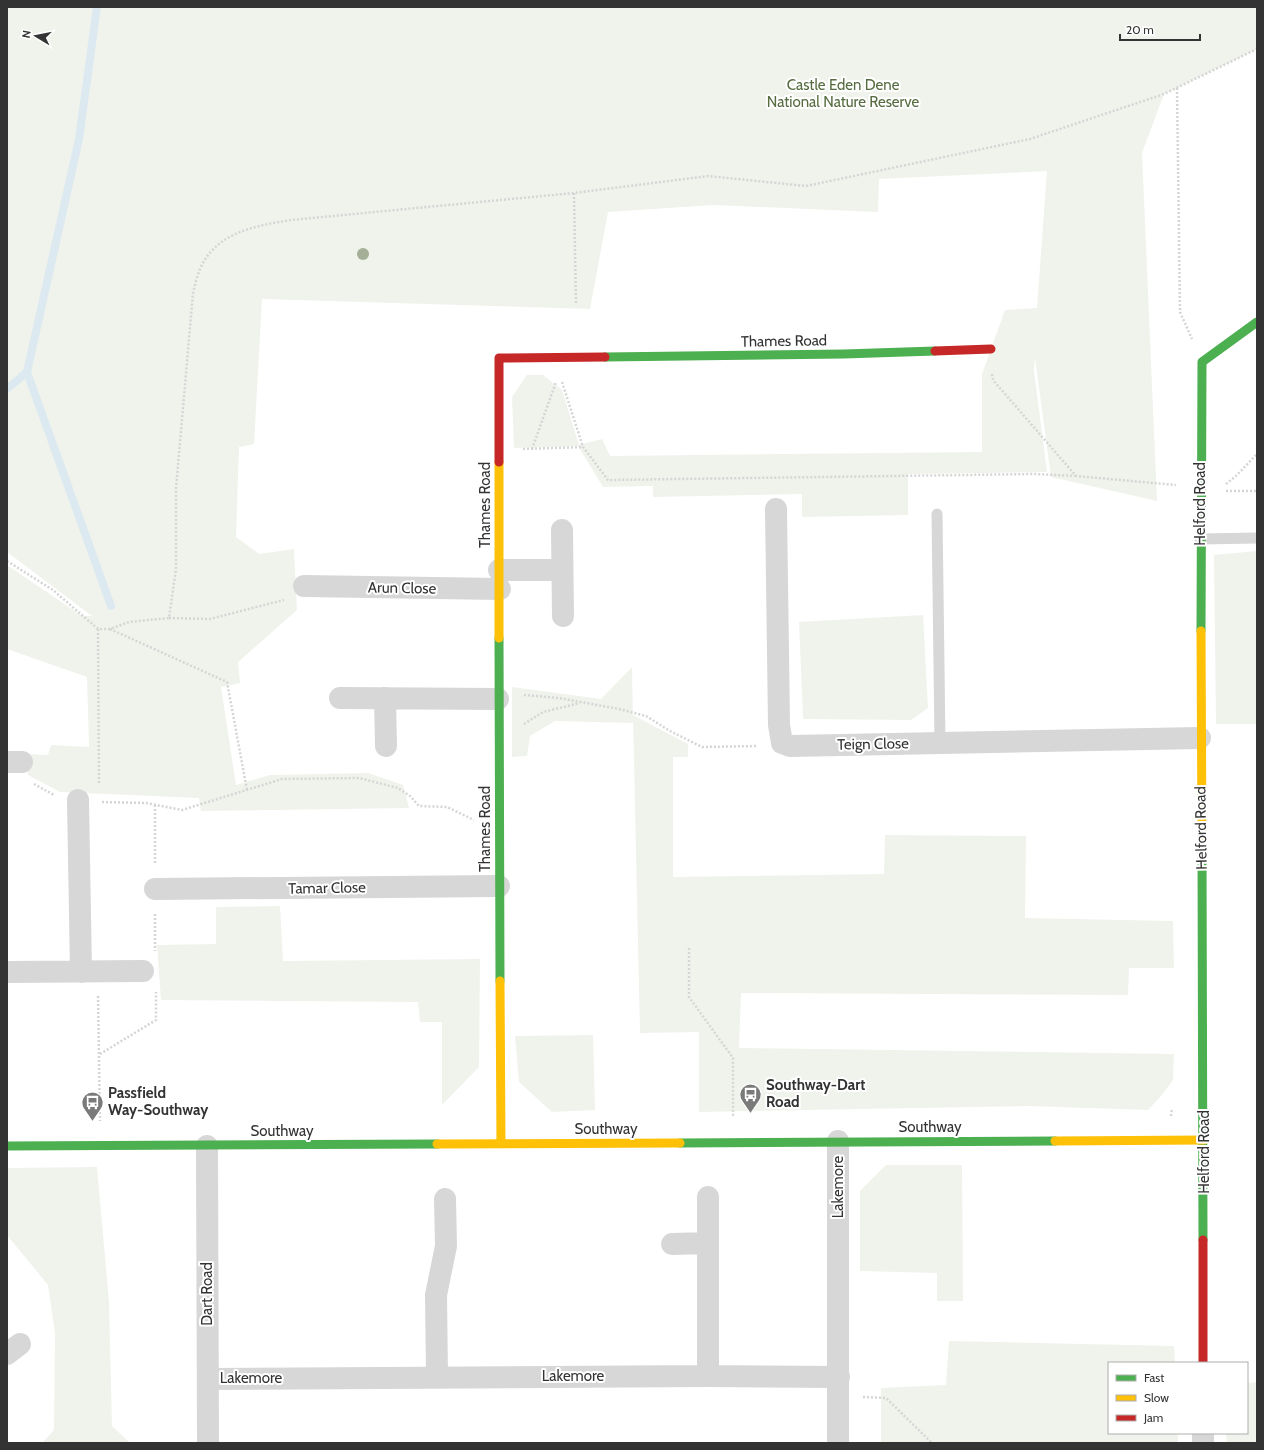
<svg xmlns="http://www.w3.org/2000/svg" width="1264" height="1450" font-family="Cabin,sans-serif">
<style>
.green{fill:#f0f3ec}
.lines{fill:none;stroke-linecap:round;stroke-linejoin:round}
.stream{stroke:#dce9f0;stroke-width:8}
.path{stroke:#d5d5d5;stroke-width:2.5;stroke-dasharray:2 2;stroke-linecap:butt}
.lane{stroke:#d7d7d7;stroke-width:11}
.street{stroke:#d7d7d7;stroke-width:22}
.fast{stroke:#4caf50;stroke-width:9}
.slow{stroke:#ffc107;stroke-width:9}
.jam{stroke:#c62828;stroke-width:9}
.tree{fill:#a3af96}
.labels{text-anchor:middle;stroke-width:4;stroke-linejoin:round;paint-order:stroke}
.park-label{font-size:15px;fill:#576d41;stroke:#fff}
.street-label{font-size:15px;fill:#333;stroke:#fff}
.poi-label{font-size:15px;font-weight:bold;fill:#333;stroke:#fff;text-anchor:start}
</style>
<rect width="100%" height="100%" fill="#fff"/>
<!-- green -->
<path class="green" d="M7,7H1257V49L1164,94L1142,153L1157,501L1051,477L1035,358L1034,371L1047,472L908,474V515L802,517V494L653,497V486L603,487L578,446L514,448L512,397L527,375H543L562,390L579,445L602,439L610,456L982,452V374L1005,310L1037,308L1047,171L879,179L878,212L713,205L608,212L590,309L262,299L254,444L239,447L236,537L259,554L294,549L297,610L238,662L240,683L221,687L236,785L270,775L368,773L403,785L409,808L201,811L199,798L60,792L28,775L26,754L48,755L51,745L89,747L87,677L7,649V565L82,616H92L7,552Z
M1257,551V724H1216L1214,555Z
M923,615L928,708L911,720L803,719L799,622Z
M632,667L633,723L555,721L530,736L527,756L512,757V687L601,699Z
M633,715L688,744V757H673V877L884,874L885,835L1026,836L1025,918L1173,921L1174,968H1129L1128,995L741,993L739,1048L1174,1054L1173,1080L1162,1095L1148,1110L1029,1106L699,1112V1032L640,1033Z
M280,906L283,961L480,959L479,1067L442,1105V1022H420L418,1002L161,1000L157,945L216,944V907Z
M593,1035L595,1110L552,1112L519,1082L515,1036Z
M886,1165H962L963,1301H937V1273L860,1271V1191Z
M97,1167L109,1302L112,1426L130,1443H42L54,1430L55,1333L48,1285L7,1235V1168Z
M949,1341L1174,1346L1175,1363H1109V1433H1178V1443H881V1388L946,1385Z
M1257,1382V1443H1227L1226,1433H1247V1383Z"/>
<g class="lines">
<!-- stream -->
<path class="stream" d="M97,7L79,139L27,372L111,606
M7,389L27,372"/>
<!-- path -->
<path class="path" d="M1177,88L1180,312L1192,339
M574,193L576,305
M992,374L993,380L1076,476L1176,485
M562,382L583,447L608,480L1035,474L1076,476
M523,449L583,447
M532,449L556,382
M1226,484L1237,475L1257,454
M1226,491H1257
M7,561L53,590L98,629H110L129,622L169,618L176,569V488L193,293C195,285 197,276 200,269C216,232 255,226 291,220L574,193L708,176L806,186L1030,139L1164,94L1257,49
M169,618L210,619L284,600
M98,629L99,784
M110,629L227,682L247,790
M524,695L559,698L619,709L646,716L670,731L702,747L758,746
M524,724L543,712L580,703
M34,784L54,795
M102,802L146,803L182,810L282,779L359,778L398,788L410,796L419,806L447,807L474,820
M155,805V865
M155,914V951
M689,948V997L733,1058V1117
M98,996L100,1121
M100,1054L156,1020V992
M1171,1116L1172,1108
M863,1397L886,1398L932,1443"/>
<!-- lane -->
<path class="lane" d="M937,514L940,743
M1200,539L1257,538"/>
<!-- street -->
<path class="street" d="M776,509L779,725L782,743L790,746L1200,738
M562,530L563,616
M499,570H562
M304,586L500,589
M340,698L498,699
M385,698L386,746
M7,762H22
M78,800L81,972
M155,889L499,886
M7,972L143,971
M838,1141V1443
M207,1146L208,1443
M672,1244L708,1243
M7,1354L20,1344
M708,1376V1197
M437,1377L436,1295L446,1246L445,1199
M208,1379L708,1376L839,1377
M1203,1443V1433"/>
<!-- fast -->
<path class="fast" d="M605,357L844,354L935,351
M1201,631L1202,362L1257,322
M499,638L500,981
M1202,846L1203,1240
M680,1143L1055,1141
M7,1146L437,1144"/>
<!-- slow -->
<path class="slow" d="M1201,631L1202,846
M499,638V462
M500,981L501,1144
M1055,1141L1204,1140
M437,1144L680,1143"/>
<!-- jam -->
<path class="jam" d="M935,351L991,349
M499,462V358L605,357
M1203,1363V1240"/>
</g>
<!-- trees -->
<circle class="tree" cx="363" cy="254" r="6"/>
<!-- icons -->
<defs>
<symbol id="bus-pin" viewBox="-11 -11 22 30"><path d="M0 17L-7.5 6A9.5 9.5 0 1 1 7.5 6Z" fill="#7a7a7a" stroke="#fff"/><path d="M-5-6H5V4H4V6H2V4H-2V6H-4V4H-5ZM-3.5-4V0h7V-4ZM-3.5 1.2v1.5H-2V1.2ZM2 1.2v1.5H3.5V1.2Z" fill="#fff"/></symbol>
</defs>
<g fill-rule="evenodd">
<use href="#bus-pin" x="738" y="1082" width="25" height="34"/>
<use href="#bus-pin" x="80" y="1090" width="25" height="34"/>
</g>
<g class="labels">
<!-- park labels -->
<g class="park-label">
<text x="843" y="90">Castle Eden Dene<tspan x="843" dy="17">National Nature Reserve</tspan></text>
</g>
<!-- street labels -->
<g class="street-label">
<text transform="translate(784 341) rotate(-1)" y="5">Thames Road</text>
<text transform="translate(1200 504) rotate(-90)" y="5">Helford Road</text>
<text transform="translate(485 505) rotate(-90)" y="5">Thames Road</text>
<text transform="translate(402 588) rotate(1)" y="5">Arun Close</text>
<text transform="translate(873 744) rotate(-1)" y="5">Teign Close</text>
<text transform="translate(1201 828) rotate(-91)" y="5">Helford Road</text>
<text transform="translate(485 829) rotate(-90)" y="5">Thames Road</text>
<text transform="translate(327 888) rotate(-1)" y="5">Tamar Close</text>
<text x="930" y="1132">Southway</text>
<text x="606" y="1134">Southway</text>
<text x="282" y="1136">Southway</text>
<text transform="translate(1204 1152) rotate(-90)" y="5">Helford Road</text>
<text transform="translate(838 1187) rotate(-90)" y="5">Lakemore</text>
<text transform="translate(207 1294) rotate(-90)" y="5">Dart Road</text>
<text x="573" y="1381">Lakemore</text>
<text x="251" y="1383">Lakemore</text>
</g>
<!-- poi labels -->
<g class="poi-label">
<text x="766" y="1090">Southway-Dart<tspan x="766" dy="17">Road</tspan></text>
<text x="108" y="1098">Passfield<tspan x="108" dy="17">Way-Southway</tspan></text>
</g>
</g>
<!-- border -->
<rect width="1264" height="1450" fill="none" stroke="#333333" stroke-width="16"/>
<!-- legend -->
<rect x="1108" y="1362" width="140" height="72" fill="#ffffff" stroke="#adadad"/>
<rect x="1116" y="1375" width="20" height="6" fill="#4caf50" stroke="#adadad"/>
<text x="1144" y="1382" font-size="12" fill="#333333">Fast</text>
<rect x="1116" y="1395" width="20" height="6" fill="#ffc107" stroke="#adadad"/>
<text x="1144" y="1402" font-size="12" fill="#333333">Slow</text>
<rect x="1116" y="1415" width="20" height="6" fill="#c62828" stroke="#adadad"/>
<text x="1144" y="1422" font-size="12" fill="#333333">Jam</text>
<!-- north arrow -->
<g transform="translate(36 36) rotate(280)" stroke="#ffffff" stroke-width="3" paint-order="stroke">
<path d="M0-3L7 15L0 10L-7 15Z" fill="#333333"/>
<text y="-6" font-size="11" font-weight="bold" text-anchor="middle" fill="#333333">N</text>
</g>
<!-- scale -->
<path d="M1120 34v6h80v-6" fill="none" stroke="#333333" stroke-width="2"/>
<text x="1126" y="34" font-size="12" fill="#333333" stroke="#ffffff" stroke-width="3" paint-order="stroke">20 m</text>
</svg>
